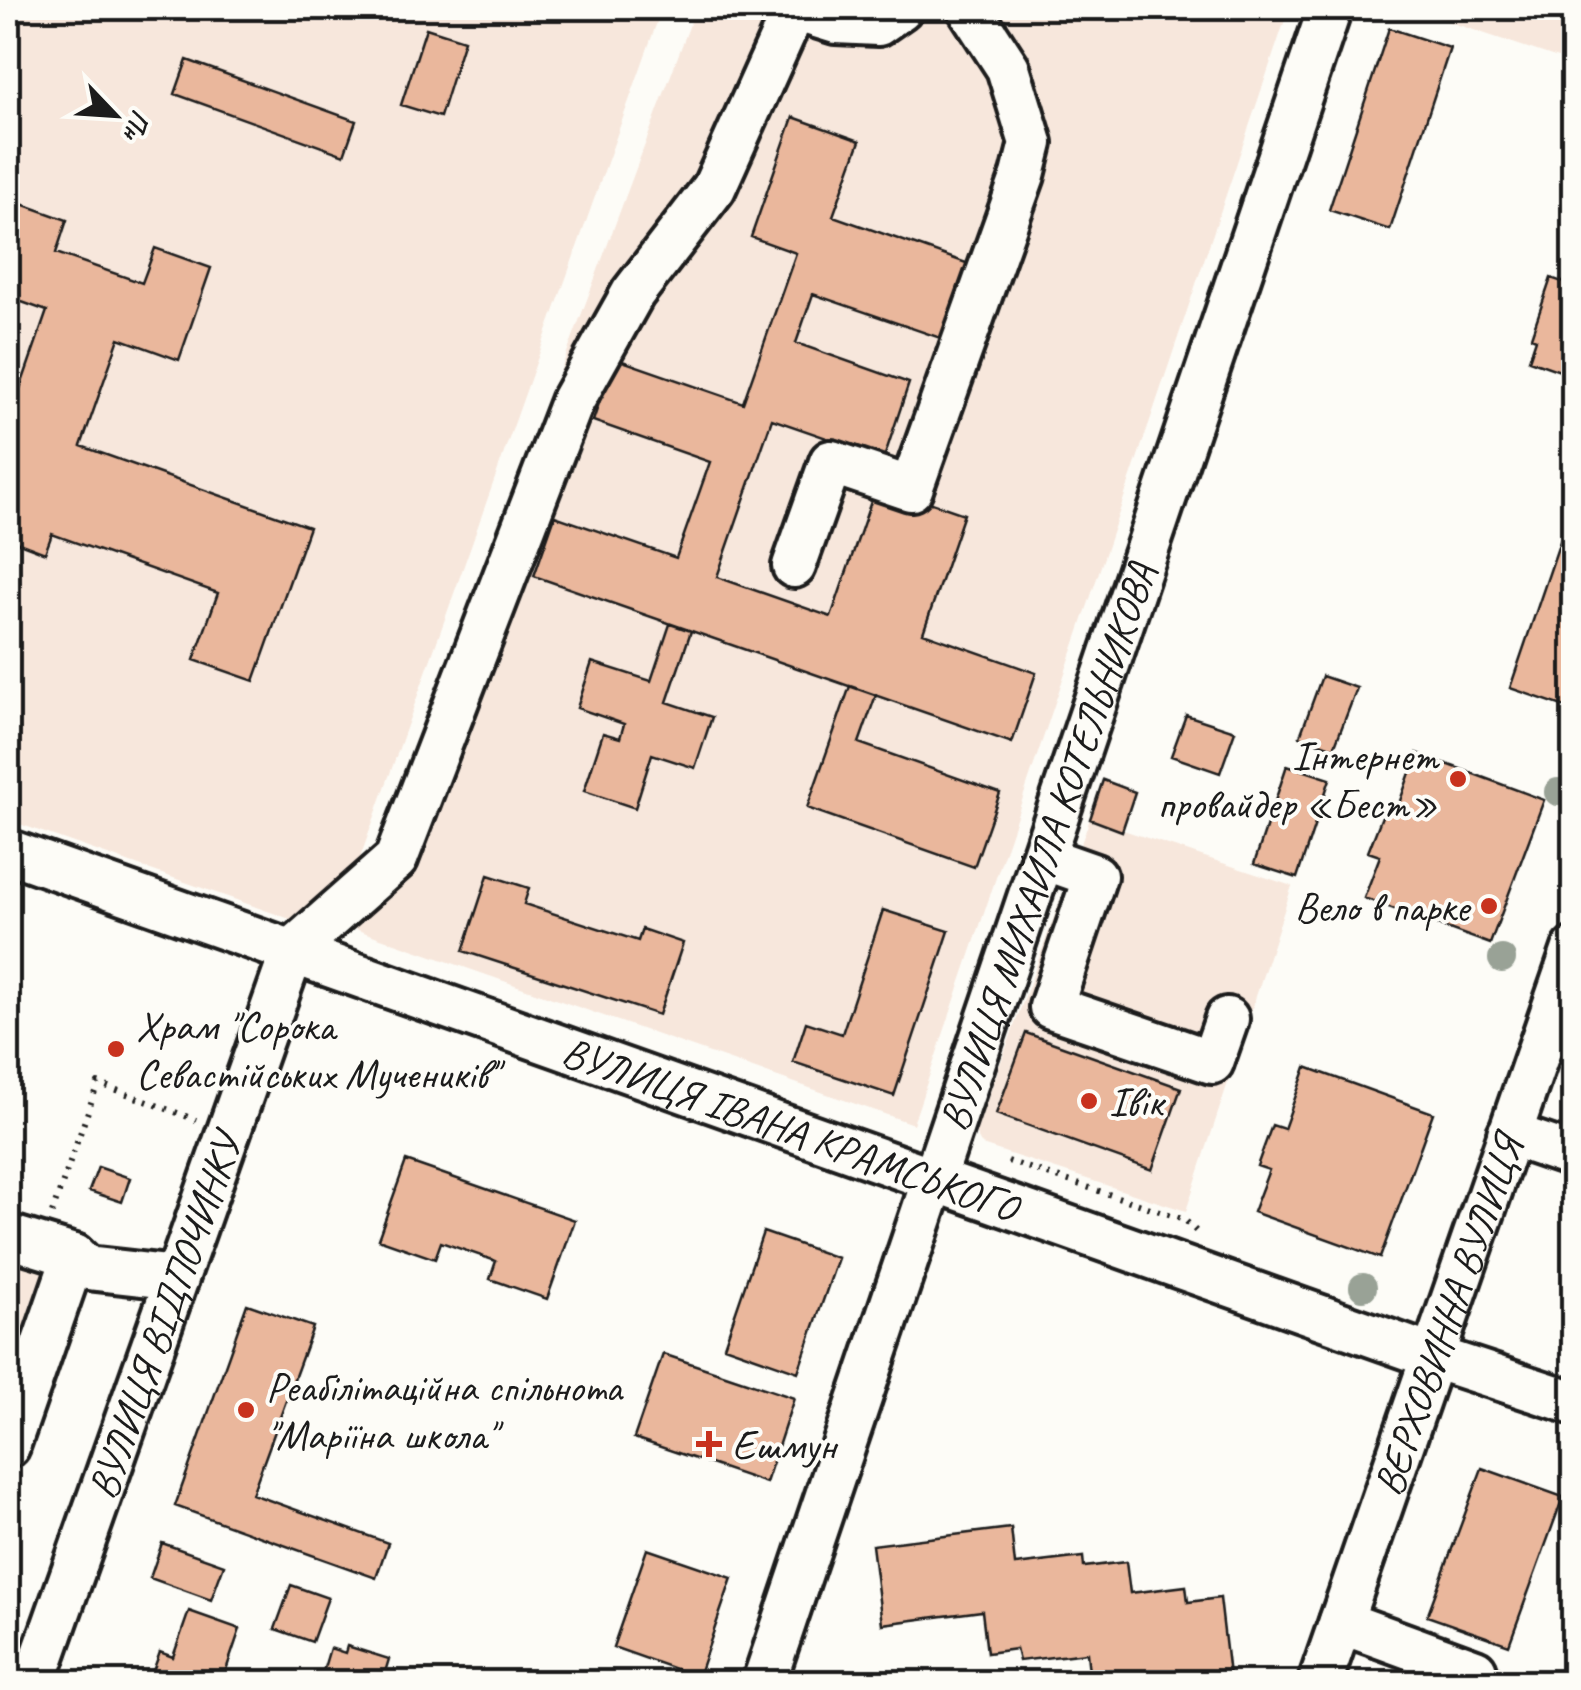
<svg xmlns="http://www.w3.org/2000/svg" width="1581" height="1690" font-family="Caveat,sans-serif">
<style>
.built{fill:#f7e7dc}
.building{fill:#eab79c;stroke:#1c1c1c;stroke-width:2.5}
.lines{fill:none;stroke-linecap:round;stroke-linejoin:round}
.minor-casing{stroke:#1c1c1c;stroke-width:50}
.path{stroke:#1c1c1c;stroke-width:6;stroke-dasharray:2.5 8;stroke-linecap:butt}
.minor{stroke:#fdfcf7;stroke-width:42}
.tree{fill:#99a296}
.poi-dot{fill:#c8321e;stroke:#fdfcf7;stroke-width:4}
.labels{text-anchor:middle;stroke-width:8;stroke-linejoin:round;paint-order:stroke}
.poi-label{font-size:42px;fill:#1c1c1c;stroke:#fdfcf7;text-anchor:start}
.street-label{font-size:42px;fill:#1c1c1c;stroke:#fdfcf7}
</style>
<rect width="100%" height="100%" fill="#fdfcf7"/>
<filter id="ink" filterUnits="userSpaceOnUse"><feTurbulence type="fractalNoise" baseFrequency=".01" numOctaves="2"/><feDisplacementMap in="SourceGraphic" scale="20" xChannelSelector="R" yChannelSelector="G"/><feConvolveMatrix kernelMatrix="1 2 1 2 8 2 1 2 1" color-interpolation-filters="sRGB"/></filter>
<g filter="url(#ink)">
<!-- built -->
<path class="built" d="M8,8H662L333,934L8,820Z
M696,8H1289L913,1124L352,928Z
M1407,8H1573V63Z
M1090,819L1292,886L1186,1211L982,1145L975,1133Z
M8,1221L45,1233L96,1243L8,1497Z"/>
<!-- building -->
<path class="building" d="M426,28L464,40L440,117L401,105Z
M1389,28L1450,48L1390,230L1329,210Z
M187,60L356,121L344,155L175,94Z
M793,117L860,141L833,216L972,265L946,340L813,294L796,343L909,383L884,458L772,419L717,577L831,617L877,484L964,514L923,633L1036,673L1012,743L534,576L555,516L676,558L710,462L593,421L614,358L743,403L796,253L751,237Z
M8,199L67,220L56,253L142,283L155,248L211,268L179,360L119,338L81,446L309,527L254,681L194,660L218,593L52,534L45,553L8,539V423L47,311L8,297Z
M1574,268V376L1529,360L1536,339L1531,337L1551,278L1568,284Z
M1571,509L1574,510V710L1510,688Z
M670,624L691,631L667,702L712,717L695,768L652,754L635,808L584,791L603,733L620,738L624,724L577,708L592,662L651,681Z
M1322,676L1357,688L1334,748L1300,736Z
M850,686L876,695L859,743L1000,793L974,867L807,808Z
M1186,715L1235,731L1220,773L1171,756Z
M1417,753L1544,800L1490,944L1364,898L1380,856L1368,852L1384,811L1395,815Z
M1287,765L1330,779L1297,878L1254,864Z
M1103,780L1135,792L1122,831L1090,819Z
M488,875L529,888L524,904L638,941L642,929L683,943L659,1015L463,951Z
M883,910L949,931L894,1096L793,1062L806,1022L842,1034Z
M8,1026L17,1029L8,1060Z
M1026,1033L1181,1088L1152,1170L996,1114Z
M1306,1067L1433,1113L1380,1258L1253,1212L1269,1170L1257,1166L1272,1125L1284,1129Z
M406,1161L575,1220L547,1299L490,1279L496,1261L441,1242L435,1259L378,1239Z
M98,1167L130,1178L122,1202L89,1191Z
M763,1232L838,1258L798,1372L724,1346Z
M247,1304L313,1327L252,1494L388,1543L376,1578L175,1506Z
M663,1354L794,1398L766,1483L634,1438Z
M1482,1468L1563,1497L1509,1645L1427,1616Z
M1011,1528L1015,1565L1083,1557L1084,1567L1126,1562L1130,1593L1186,1586L1188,1602L1220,1598L1229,1675L1166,1682H1090L1087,1653L1019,1661L1016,1649L987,1653L982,1611L882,1624L872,1545Z
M162,1543L224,1565L211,1600L150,1578Z
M647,1549L732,1578L698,1677L613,1647Z
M291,1585L328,1598L312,1642L275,1629Z
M189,1611L240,1629L222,1682H149L160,1652L173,1657Z
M347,1646L389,1659L382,1682H336L321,1678L330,1648L345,1653Z"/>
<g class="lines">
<defs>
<g id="minor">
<path d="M794,9L836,22L878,24L901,8"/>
<path d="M794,566L831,462L911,489L1023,175L1031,143L1008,68L969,8"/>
<path id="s1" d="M8,851L1431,1356L1574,1403"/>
<path d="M1044,858L1095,876L1051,1007L1212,1062L1227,1019"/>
<path d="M1509,1134L1574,1156"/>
<path d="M8,1236L74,1256L8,1446"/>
<path d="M74,1256L87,1268L177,1278"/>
<path d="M1341,1622L1475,1671"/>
<path id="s2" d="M34,1682L293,950L396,859L572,402L633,293L714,188L795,8"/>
<path id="s3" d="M764,1682L1330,8"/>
<path id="s4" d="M1320,1682L1574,949"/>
</g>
</defs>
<!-- minor casing -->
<use href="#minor" class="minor-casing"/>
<!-- path -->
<path class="path" d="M1008,1161L1184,1219L1196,1231
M52,1213L98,1083L196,1120"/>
<!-- minor -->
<use href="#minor" class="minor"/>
</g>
<!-- trees -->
<g class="tree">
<circle cx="1558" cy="792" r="14"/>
<circle cx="1502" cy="959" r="14"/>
<circle cx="1363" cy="1287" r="14"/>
</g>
</g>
<!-- markers -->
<g class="poi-dot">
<circle cx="1458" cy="779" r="10"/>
<circle cx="1489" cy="906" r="10"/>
<circle cx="116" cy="1049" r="10"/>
<circle cx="1089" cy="1101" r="10"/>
<circle cx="246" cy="1410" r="10"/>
<path d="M704 1429h10v10h10v10h-10v10h-10v-10h-10v-10h10z"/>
</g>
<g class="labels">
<!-- poi labels -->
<g class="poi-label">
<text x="1438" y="770" text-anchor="end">Інтернет<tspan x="1438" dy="48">провайдер «Бест»</tspan></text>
<text x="1469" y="921" text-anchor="end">Вело в парке</text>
<text x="136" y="1040">Храм "Сорока<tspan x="136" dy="48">Севастійських Мучеників"</tspan></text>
<text x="1109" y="1116">Івік</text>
<text x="266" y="1401">Реабілітаційна спільнота<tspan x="266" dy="48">"Маріїна школа"</tspan></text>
<text x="732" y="1459">Ешмун</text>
</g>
<!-- street labels -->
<g class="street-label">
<text dy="15" stroke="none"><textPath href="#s3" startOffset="882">ВУЛИЦЯ МИХАЙЛА КОТЕЛЬНИКОВА</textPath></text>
<text dy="15" stroke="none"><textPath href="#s1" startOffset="830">ВУЛИЦЯ ІВАНА КРАМСЬКОГО</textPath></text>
<text dy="15" stroke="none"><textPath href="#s2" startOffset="388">ВУЛИЦЯ ВІДПОЧИНКУ</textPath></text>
<text dy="15" stroke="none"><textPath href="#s4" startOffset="388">ВЕРХОВИННА ВУЛИЦЯ</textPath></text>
</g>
</g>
<!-- margin -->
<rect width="1581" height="1690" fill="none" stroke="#fdfcf7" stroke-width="40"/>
<rect x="20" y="20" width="1541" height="1650" fill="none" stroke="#1c1c1c" stroke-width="4" filter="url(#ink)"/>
<!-- north arrow -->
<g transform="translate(115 115) rotate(115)" stroke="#fdfcf7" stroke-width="8" paint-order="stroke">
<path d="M0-8L18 38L0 25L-18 38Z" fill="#1c1c1c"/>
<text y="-15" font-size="28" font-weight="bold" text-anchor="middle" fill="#1c1c1c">Пн</text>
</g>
</svg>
